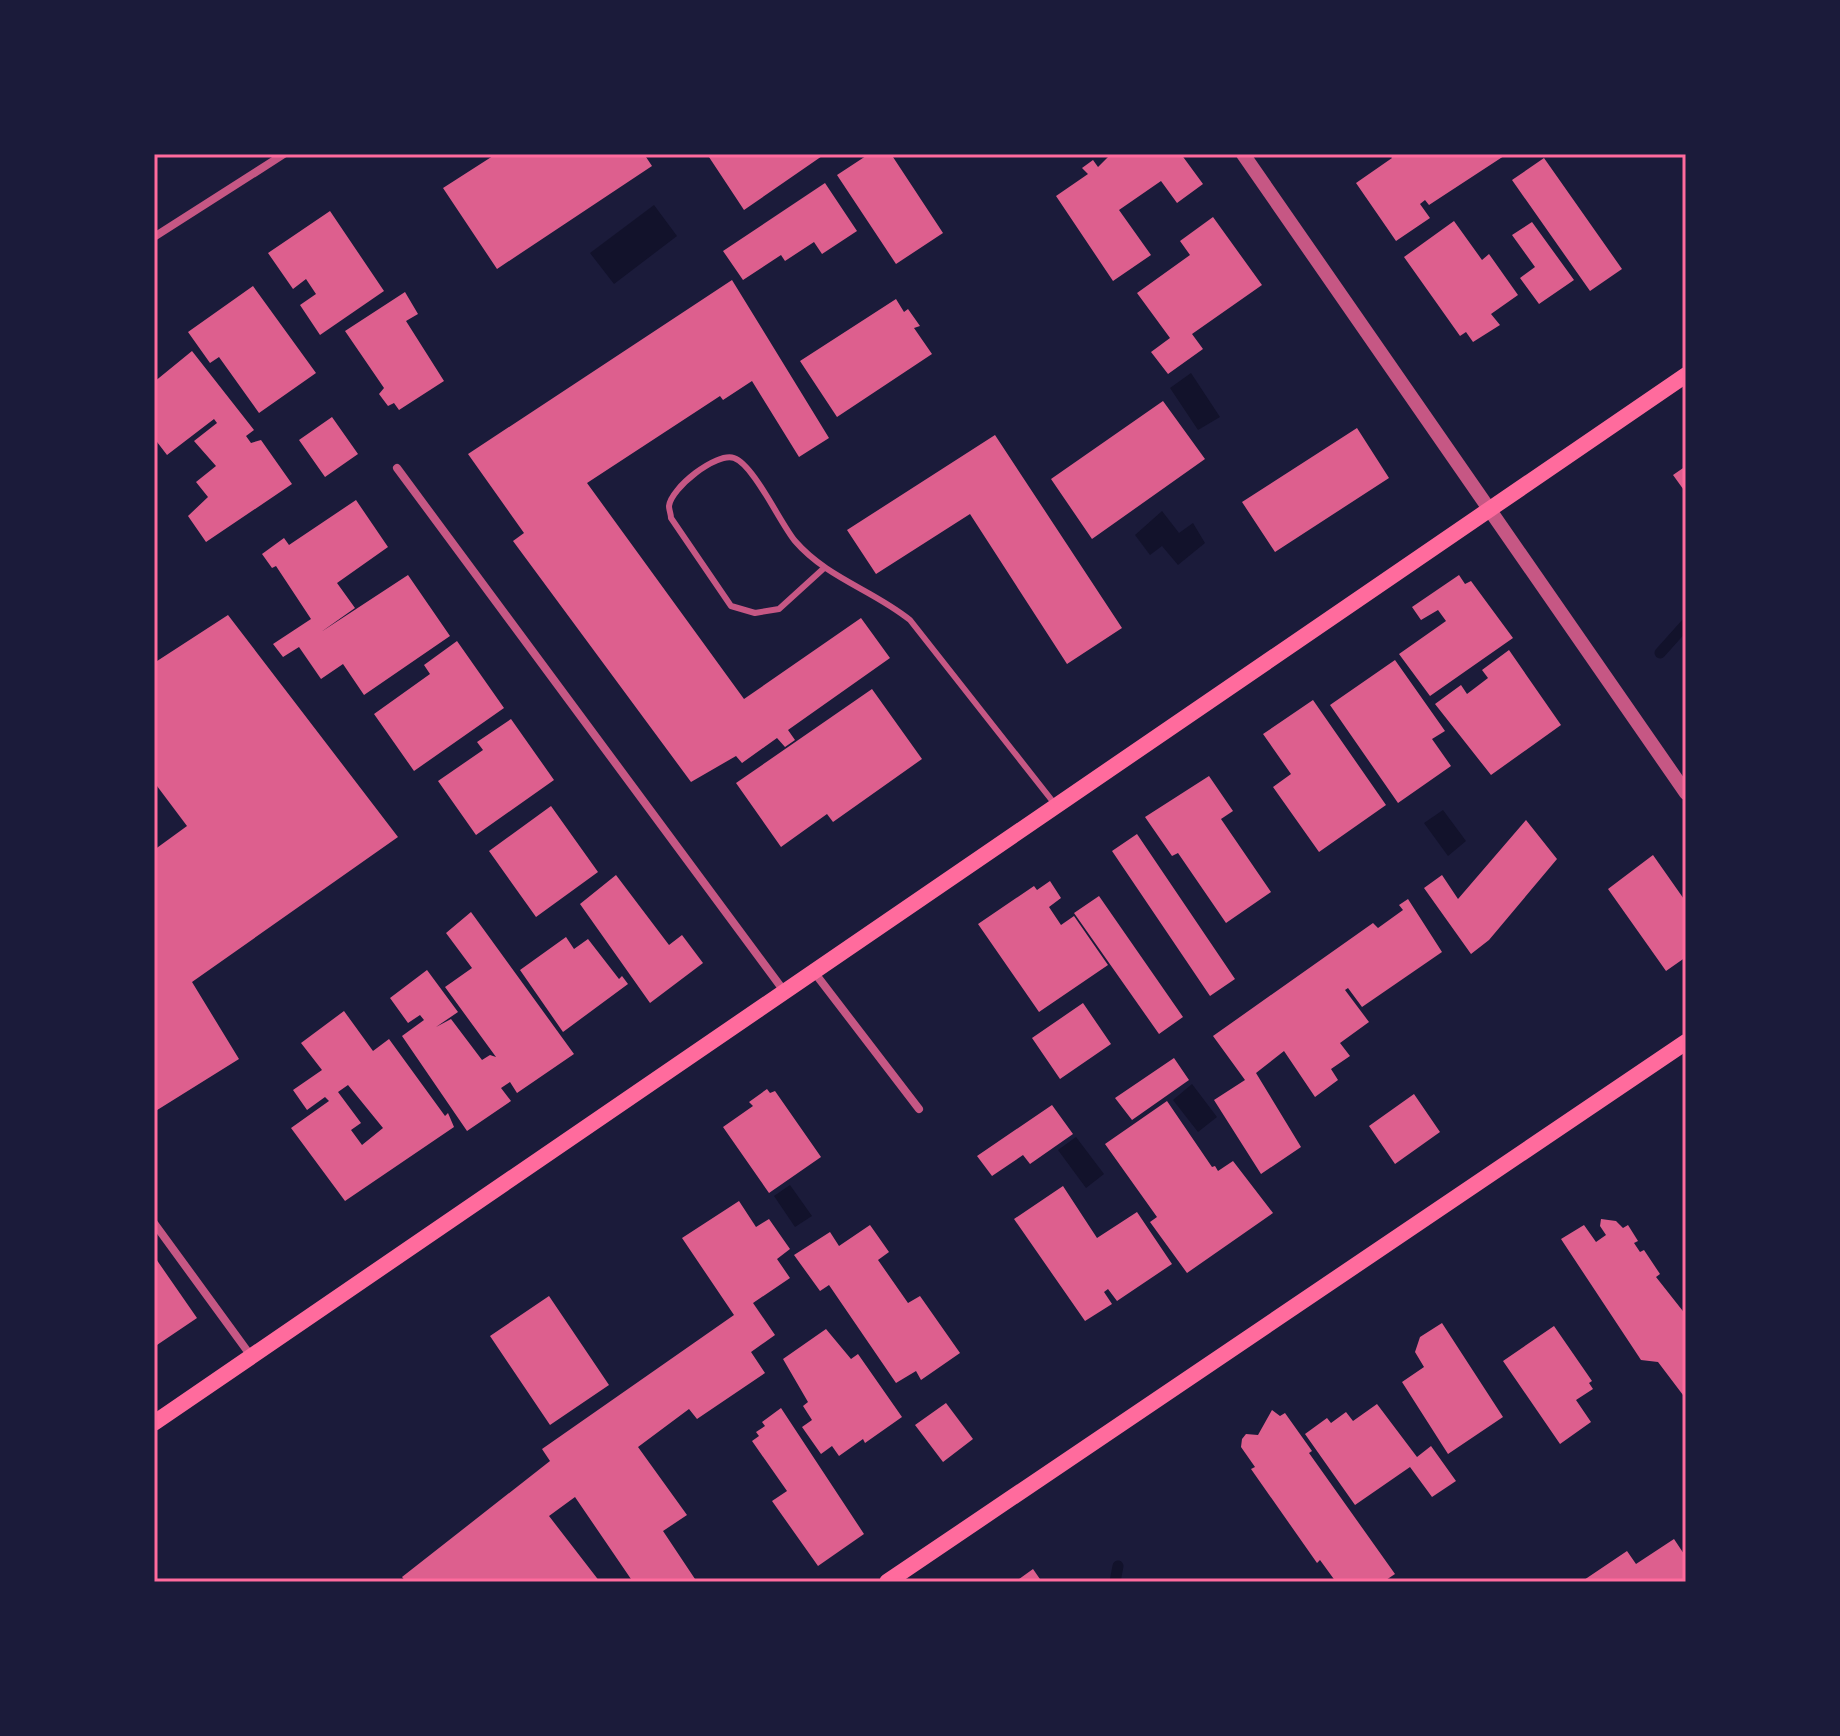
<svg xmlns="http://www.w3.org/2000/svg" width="1840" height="1736" font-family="Georgia,serif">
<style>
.water{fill:#12122b}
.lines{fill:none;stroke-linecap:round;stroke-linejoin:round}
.stream{stroke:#12122b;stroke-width:11}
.building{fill:#dd5f8e;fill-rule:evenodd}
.service{stroke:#c65784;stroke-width:6}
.minor{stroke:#c65784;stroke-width:8}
.tertiary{stroke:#c65784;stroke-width:14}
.secondary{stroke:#ff6b9d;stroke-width:16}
.neatline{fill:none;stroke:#ff6b9d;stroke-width:3}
</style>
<rect width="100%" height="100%" fill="#1b1b3a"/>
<!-- water -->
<path class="water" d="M654,205L677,236L614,284L590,253Z
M1191,373L1220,417L1198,430L1170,388Z
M1162,511L1179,533L1193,523L1205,543L1178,565L1162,546L1150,555L1135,535Z
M1443,810L1466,841L1448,856L1424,823Z
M1192,1084L1217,1117L1198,1132L1173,1100Z
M1076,1137L1104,1174L1086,1188L1058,1150Z
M790,1185L812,1216L795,1227L774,1196Z"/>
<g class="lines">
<!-- stream -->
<path class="stream" d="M1660,653L1686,624
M1115,1582L1118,1566"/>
</g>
<!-- building -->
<path class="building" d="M496,154H644L652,166L497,269L443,188Z
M707,154H825L744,210Z
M869,154H891L943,233L896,264L837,175Z
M1111,154H1181L1203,184L1177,203L1161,181L1119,210L1151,255L1113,281L1056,196L1088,174L1082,168L1093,160L1098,167Z
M1389,154H1507L1429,205L1425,200L1420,204L1430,218L1396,241L1356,183L1392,158Z
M1544,158L1622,269L1590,291L1512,180Z
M825,183L857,231L822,254L814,242L785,261L781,255L743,280L723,251Z
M330,211L384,291L320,335L300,305L316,294L306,279L293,289L268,253Z
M1213,217L1262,285L1192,334L1203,349L1168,374L1151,352L1170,338L1137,293L1190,255L1180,241Z
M1454,221L1482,260L1489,254L1518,295L1491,314L1500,325L1473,342L1466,332L1460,336L1404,257Z
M1532,222L1574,280L1539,304L1520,278L1535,267L1512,235Z
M732,280L829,438L799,457L752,381L723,400L720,396L587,483L744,699L861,618L890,658L788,730L795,740L785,747L777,738L742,763L736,756L691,782L513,541L524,533L468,454Z
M253,286L316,373L259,413L219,357L210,363L188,332Z
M405,292L418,314L406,321L444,381L399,410L394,403L388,406L379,394L384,388L345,331Z
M896,299L904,312L908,309L920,326L914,328L932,354L837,417L800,361Z
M192,351L254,430L246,436L251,443L261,440L292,484L206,542L188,516L208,497L196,482L216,466L194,441L217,423L214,419L167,455L154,438V382Z
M1163,401L1205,459L1092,539L1051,479Z
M332,417L358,454L325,477L299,440Z
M1357,428L1389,478L1275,552L1242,502Z
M995,435L1122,628L1067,664L970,514L876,574L847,530Z
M1686,466V493L1673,475Z
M356,500L388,547L337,583L355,608L321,632L408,575L450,636L364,695L343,664L321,679L299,647L283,657L273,644L311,619L276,566L272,568L262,554L284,538L289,545Z
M1459,575L1465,584L1471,581L1513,638L1430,696L1399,654L1446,621L1438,610L1421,620L1412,607Z
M228,615L398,837L192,982L239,1059L154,1112V850L187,826L154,782V663Z
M457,641L504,708L414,771L374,714L430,674L424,665Z
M1509,650L1561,725L1491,775L1435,704L1461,685L1467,694L1488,678L1482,670Z
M1395,660L1445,731L1432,739L1451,766L1398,803L1330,705Z
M872,689L922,759L833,822L827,814L781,847L736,783Z
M1313,700L1386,805L1319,852L1273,787L1291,774L1263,734Z
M511,719L554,780L476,835L438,781L483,750L477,742Z
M1209,776L1233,811L1221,819L1271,892L1226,923L1178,853L1172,856L1145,817Z
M551,806L598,872L536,917L489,851Z
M1526,820L1557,859L1489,940L1471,954L1424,888L1442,875L1458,899Z
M1137,834L1235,979L1210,996L1112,851Z
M1653,855L1686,902V957L1666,971L1608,889Z
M616,875L669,945L682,935L703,963L650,1003L580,904Z
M1050,881L1061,898L1049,907L1061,925L1074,916L1108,965L1039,1012L978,924L1034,886L1037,890Z
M1099,896L1183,1017L1159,1034L1074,913Z
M1408,899L1442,952L1362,1007L1348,988L1345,990L1369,1022L1340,1043L1350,1056L1331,1069L1338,1080L1315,1097L1284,1051L1256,1073L1301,1147L1261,1174L1214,1100L1245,1080L1213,1036L1373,923L1378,928L1403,910L1399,905Z
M471,912L574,1054L517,1093L510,1082L501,1088L511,1101L467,1131L402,1036L424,1020L420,1015L408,1023L390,998L427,970L458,1012L436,1027L451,1019L482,1060L490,1055L496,1057L445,987L472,968L446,933Z
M566,937L574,949L588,939L619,979L622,976L628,984L563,1032L520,970Z
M1083,1003L1111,1044L1060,1079L1032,1038Z
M344,1011L373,1051L389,1039L445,1116L448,1113L454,1127L345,1201L291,1128L329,1101L325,1097L307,1110L293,1090L322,1070L301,1043ZM348,1085L383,1128L362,1145L351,1130L361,1123L338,1092Z
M1174,1058L1189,1080L1132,1120L1115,1098Z
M767,1089L770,1093L775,1091L821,1157L769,1193L723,1127L753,1106L749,1102Z
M1414,1094L1440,1132L1395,1164L1369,1126Z
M1167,1101L1212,1167L1215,1166L1218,1171L1233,1161L1273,1213L1187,1273L1150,1222L1157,1217L1105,1144Z
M1052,1105L1073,1134L1030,1164L1023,1155L992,1176L977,1156Z
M1063,1186L1097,1238L1137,1212L1172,1264L1117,1301L1108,1289L1104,1292L1112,1304L1085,1321L1014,1219Z
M739,1201L756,1227L769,1219L790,1249L777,1259L790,1278L753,1303L775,1335L751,1352L765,1373L697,1419L689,1409L638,1447L687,1515L663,1531L697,1582H633L575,1497L549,1516L600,1582H406L402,1577L550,1461L542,1449L734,1315L682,1238Z
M1601,1219L1616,1221L1623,1228L1628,1225L1638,1241L1634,1243L1640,1252L1644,1250L1660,1274L1656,1277L1686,1315V1399L1658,1362L1641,1360L1561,1239L1584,1225L1596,1242L1606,1235L1600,1226Z
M870,1225L889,1252L878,1260L908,1303L920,1296L960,1353L921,1380L916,1371L896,1383L829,1285L820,1291L794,1255L830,1232L839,1246Z
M154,1256L197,1318L157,1345L154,1342Z
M549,1296L609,1385L550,1425L490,1336Z
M1442,1323L1503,1417L1448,1454L1402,1382L1424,1367L1415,1352L1420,1337Z
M1554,1326L1592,1381L1589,1383L1593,1389L1576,1400L1591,1422L1560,1444L1503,1361Z
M826,1329L851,1359L858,1354L902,1417L865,1443L863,1439L839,1456L832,1446L821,1454L802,1427L812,1420L803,1406L808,1402L783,1359Z
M946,1403L973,1439L943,1462L915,1425Z
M1377,1404L1417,1457L1431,1446L1456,1481L1432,1497L1410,1467L1355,1505L1305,1434L1327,1418L1331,1423L1346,1412L1353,1421Z
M781,1408L864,1534L818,1566L772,1501L787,1491L752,1441L759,1436L756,1432L765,1426L762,1422Z
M1272,1410L1280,1416L1285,1413L1312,1451L1309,1453L1395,1574L1383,1582H1336L1320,1560L1317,1563L1251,1469L1255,1467L1241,1447L1242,1439L1246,1434L1258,1435Z
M1674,1539L1686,1557V1582H1581L1627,1551L1636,1564Z
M1033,1569L1042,1582H1015Z"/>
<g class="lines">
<!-- service -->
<path class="service" d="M823,569L779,609L755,613L731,606L671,518C671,514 669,510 669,506C671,488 716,452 734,458C754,465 780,523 795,541C827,578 873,590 910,620L1054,803"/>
<!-- minor -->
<path class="minor" d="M154,237L284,154
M397,468L784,991
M814,972L919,1109
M154,1223L251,1356"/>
<!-- tertiary -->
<path class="tertiary" d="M1243,154L1686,793"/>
<!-- secondary -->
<path class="secondary" d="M154,1423L1686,375
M887,1582L1686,1042"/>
</g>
<!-- border -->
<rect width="1840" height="1736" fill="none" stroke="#1b1b3a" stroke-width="312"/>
<rect x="156" y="156" width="1528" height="1424" class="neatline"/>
</svg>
